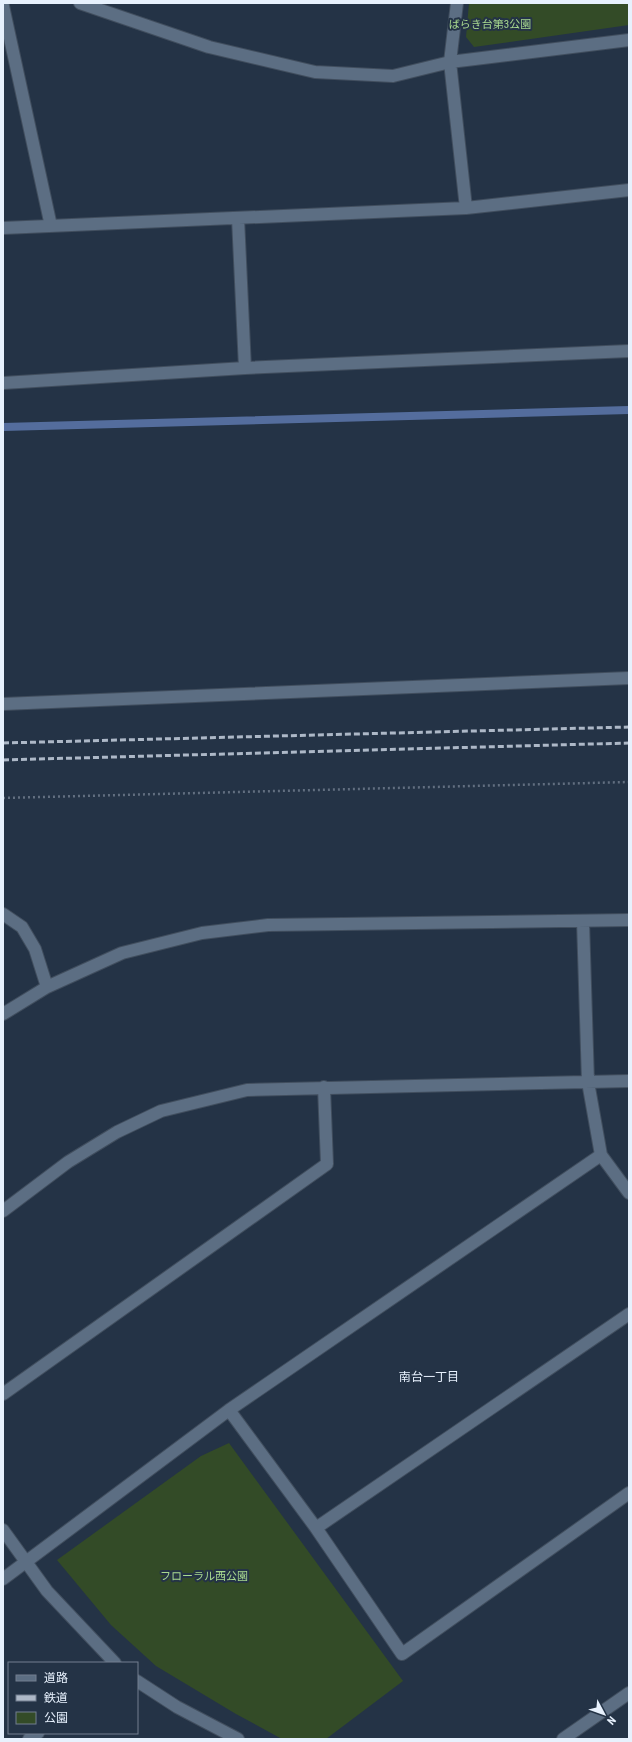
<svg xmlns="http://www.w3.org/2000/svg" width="632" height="1742" font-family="'Roboto Condensed','Noto Sans JP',sans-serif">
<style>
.green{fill:#334b27}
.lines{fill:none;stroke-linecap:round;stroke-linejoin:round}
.stream{stroke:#546d9d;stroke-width:8}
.street-casing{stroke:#414e5e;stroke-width:14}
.path{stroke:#626f80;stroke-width:2.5;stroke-dasharray:2 3;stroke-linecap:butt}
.street{stroke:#5c6e83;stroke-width:12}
.rail{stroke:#adb8c7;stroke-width:3;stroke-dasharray:6 3;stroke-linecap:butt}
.labels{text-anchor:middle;stroke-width:4;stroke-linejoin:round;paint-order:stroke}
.park-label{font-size:11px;fill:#a8d98f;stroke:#243346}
.neighbourhood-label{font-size:12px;fill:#e7f1fd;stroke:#243346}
</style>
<rect width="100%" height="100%" fill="#243346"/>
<!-- green -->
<path class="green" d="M469,3H629V25L474,47L466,37Z
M229,1443L403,1681L326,1739H282L236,1714L156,1666L111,1625L57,1560L201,1456Z"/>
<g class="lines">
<!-- stream -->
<path class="stream" d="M3,427L629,410"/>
<defs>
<path id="street" d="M80,3L209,47L315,72L393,76L450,62L629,40
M457,3L450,62L466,208
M3,6L51,226
M238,218L245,368
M3,228L466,208L629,190
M3,383L245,368L629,351
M3,704L629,678
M3,914L22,927L35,949L47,987
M583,921L588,1082L601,1155L629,1193
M3,1014L47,987L122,953L202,933L268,925L629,920
M3,1211L68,1162L117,1132L161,1111L247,1090L629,1081
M3,1394L327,1164L324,1087
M229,1410L316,1528L402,1654L629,1493
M316,1528L629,1314
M3,1530L47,1591L115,1663
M3,1579L229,1410L601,1155
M137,1681L177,1707L238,1739
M29,1739L38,1733
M563,1739L629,1693"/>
</defs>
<!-- street casing -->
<use href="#street" class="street-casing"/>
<!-- path -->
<path class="path" d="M3,798L629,782"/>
<!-- street -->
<use href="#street" class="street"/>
<!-- rail -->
<path class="rail" d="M3,743L629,727
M3,760L629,743"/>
</g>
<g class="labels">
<!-- park labels -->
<g class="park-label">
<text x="490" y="28">ばらき台第3公園</text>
<text x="204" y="1580">フローラル西公園</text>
</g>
<!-- neighbourhood labels -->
<g class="neighbourhood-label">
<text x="429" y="1381">南台一丁目</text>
</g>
</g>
<!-- border -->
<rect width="632" height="1742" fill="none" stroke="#e7f1fd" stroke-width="8"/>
<!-- legend -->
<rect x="8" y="1662" width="130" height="72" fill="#243346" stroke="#727f8f"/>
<rect x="16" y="1675" width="20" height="6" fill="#5c6e83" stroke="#727f8f"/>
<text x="44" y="1682" font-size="12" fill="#e7f1fd">道路</text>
<rect x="16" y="1695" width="20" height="6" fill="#adb8c7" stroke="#727f8f"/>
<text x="44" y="1702" font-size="12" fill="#e7f1fd">鉄道</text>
<rect x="16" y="1712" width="20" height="12" fill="#334b27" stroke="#727f8f"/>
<text x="44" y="1722" font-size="12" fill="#e7f1fd">公園</text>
<!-- north arrow -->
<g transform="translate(604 1714) rotate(131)" stroke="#243346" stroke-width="3" paint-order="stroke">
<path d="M0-3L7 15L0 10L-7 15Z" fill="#e7f1fd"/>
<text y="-6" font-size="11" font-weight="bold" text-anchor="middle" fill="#e7f1fd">N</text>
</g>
</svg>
